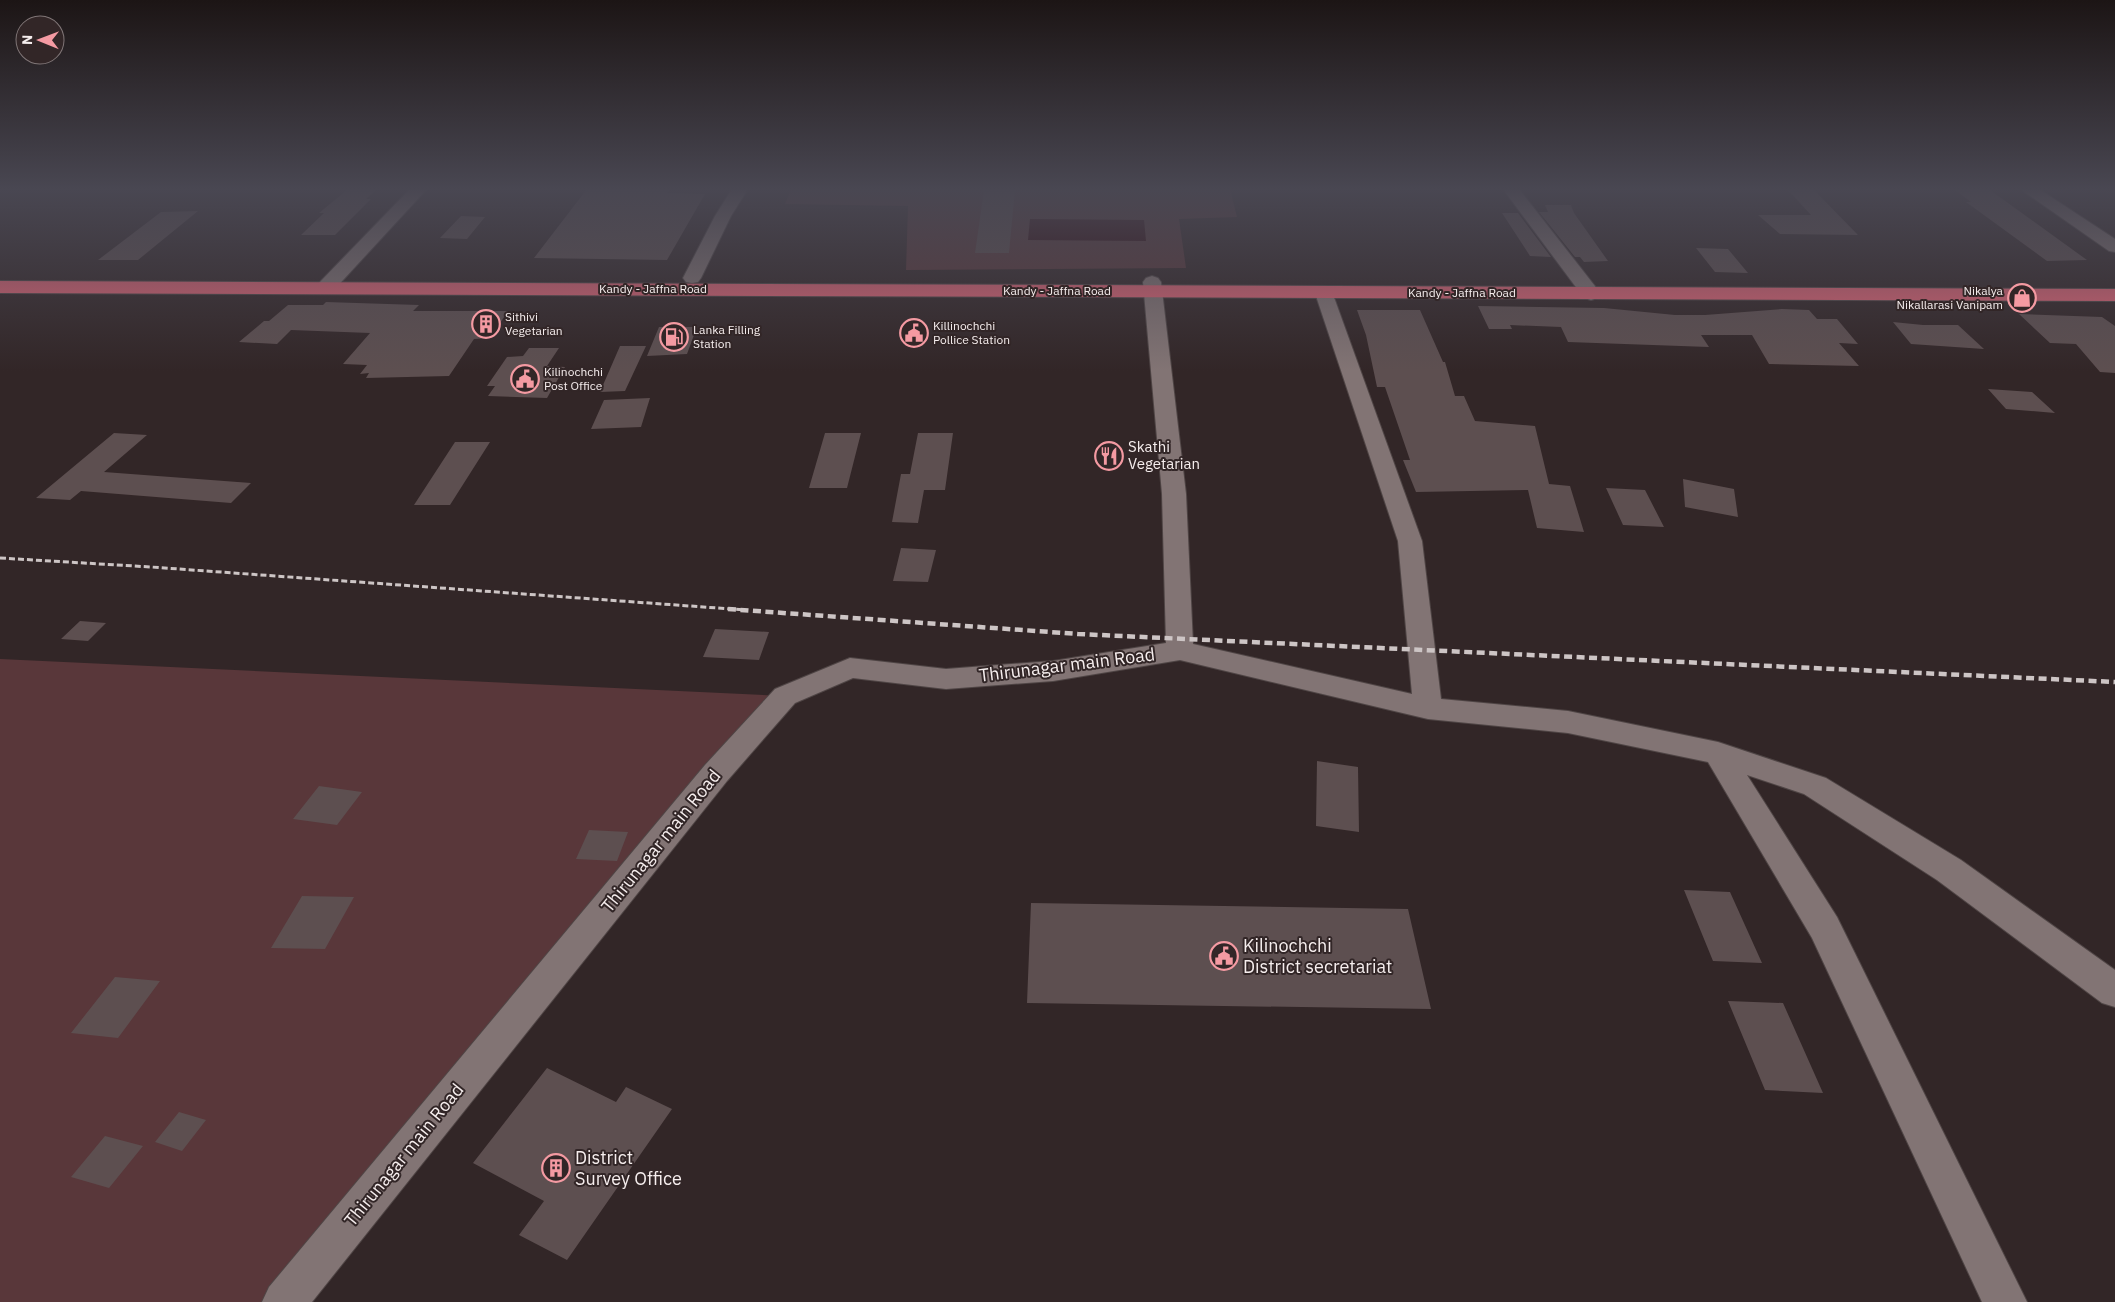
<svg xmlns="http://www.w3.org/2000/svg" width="2115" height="1302" font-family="'IBM Plex Sans',sans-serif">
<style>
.green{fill:#59373a}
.water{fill:#2e040c}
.building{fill:#5d4f50}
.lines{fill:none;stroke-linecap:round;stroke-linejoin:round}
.minor-casing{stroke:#4f4545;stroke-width:2}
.highway-casing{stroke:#4f4545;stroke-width:2}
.minor{fill:#827474;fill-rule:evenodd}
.highway{fill:#de6374;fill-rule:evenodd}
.rail-far1{stroke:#cdc5c5;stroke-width:3;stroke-dasharray:6 3;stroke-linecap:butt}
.rail{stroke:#cdc5c5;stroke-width:4.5;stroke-dasharray:8 4.5;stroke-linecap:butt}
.labels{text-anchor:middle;stroke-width:4;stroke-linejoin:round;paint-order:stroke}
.far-street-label{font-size:12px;fill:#f6eeee;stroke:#322627}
.far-poi-label{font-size:12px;fill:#f6eeee;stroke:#322627;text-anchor:start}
.poi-label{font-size:15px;fill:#f6eeee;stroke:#322627;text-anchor:start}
.near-street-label{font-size:18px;fill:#f6eeee;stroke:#322627}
.near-poi-label{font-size:18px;fill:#f6eeee;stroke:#322627;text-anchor:start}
</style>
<rect width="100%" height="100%" fill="#322627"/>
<!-- green -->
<path class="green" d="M791,189H1230L1237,217L1179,219L1186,268L906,270L908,206L785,204Z
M0,659L785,696L301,1302H0Z"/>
<!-- water -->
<path class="water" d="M1030,219L1144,220L1146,241L1028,240Z"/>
<!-- building -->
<path class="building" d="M587,189H670L667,193L705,194L667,260L534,258Z
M1787,189H1813L1858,235L1780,234L1758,215H1811Z
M347,190H376L366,199H371L335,235H301L324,213H319Z
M984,190H1015L1009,253H975Z
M1955,190H1990L2087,260L2047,261L1966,202H1971Z
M1545,205H1571L1574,213L1608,261L1584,262L1580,257H1575L1539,212H1548Z
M198,211L138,260H98L161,212Z
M1502,213H1518L1551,257L1530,256Z
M461,216L485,217L467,239L440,238Z
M1696,248L1728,249L1748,273L1715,272Z
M326,302L419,305L413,311H508L490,338L474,339L449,376L366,378L369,373L360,374L367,365L343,364L370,333L291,330L277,344L239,342L264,321H269L288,305H323Z
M1478,306L1604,308L1675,315H1705L1782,309L1809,310L1817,319H1837L1858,344L1839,343L1859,366L1769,364L1752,335H1701L1709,347L1568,342L1561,327L1510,325L1512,329H1489Z
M1357,310H1420L1443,362H1445L1455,396H1464L1475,421L1535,426L1549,484L1570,486L1584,532L1537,528L1528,490L1416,492L1403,460H1410L1385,387H1377L1366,335Z
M2019,314L2102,317L2115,326V373L2100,372L2076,344L2050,343Z
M1893,322L1923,325H1958L1984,349L1911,344Z
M659,327H697L687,354L647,356Z
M620,346H646L625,391L600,392Z
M529,348H559L547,366L565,367L547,398L488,396L495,386H487L507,357L523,356Z
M1988,389L2032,392L2055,413L2006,409Z
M650,398L641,427L591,429L604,400Z
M114,433L147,435L104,472L251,483L231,503L81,491L70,500L36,498Z
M825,433H861L847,488H809Z
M918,433H953L945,490H924L918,523L892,522L901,474H910Z
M455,442H490L450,505H414Z
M1683,479L1734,489L1738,517L1685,507Z
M1606,488L1645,490L1664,527L1623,525Z
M901,548L936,550L928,582L893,581Z
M80,621L106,623L88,641L61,639Z
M715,629L769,632L759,660L703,657Z
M1317,761L1358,767L1359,832L1316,826Z
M319,786L362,792L337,825L293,819Z
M589,830L628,832L617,861L576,859Z
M1684,890L1730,892L1762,963L1713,961Z
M302,896L354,897L325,949L271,948Z
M1031,903L1408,909L1431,1009L1027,1003Z
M115,977L160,981L118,1038L71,1033Z
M1728,1001L1783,1003L1823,1093L1765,1090Z
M547,1068L616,1102L626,1087L672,1109L567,1260L519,1235L544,1201L473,1163Z
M179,1112L206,1120L182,1151L155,1142Z
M105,1136L143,1146L109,1188L71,1177Z"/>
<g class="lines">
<defs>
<path id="minor" d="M410,189H427L332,292L325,294L318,292L316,288L318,284Z
M732,189H748L731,216L701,278L698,282L692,283L686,282L683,278L715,216Z
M1503,189H1519L1598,290L1600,294L1598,298L1591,300L1584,298Z
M2020,189H2039L2115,239V252L2109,251Z
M1152,276L1158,278L1161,282L1186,494L1193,644L1412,694L1398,541L1315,293L1317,289L1324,287L1331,289L1422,541L1441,699L1568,711L1718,742L1826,778L1961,860L2115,970V1007L2102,1003L1937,880L1804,794L1747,775L1837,917L2027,1302H1982L1812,938L1708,762L1568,733L1428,719L1180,660L1053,681L946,689L853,678L795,703L727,781L312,1302H262L269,1287L705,765L775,689L850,658L946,669L1053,661L1166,643L1162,494L1143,282L1146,278Z"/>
<path id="highway" d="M0,281L2115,289V301L0,293Z"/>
</defs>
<!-- minor casing -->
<use href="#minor" class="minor-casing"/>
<!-- highway casing -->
<use href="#highway" class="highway-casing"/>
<!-- minor -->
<use href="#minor" class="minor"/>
<!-- highway -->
<use href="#highway" class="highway"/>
<!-- rail-far1 -->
<path class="rail-far1" d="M0,558L151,567L745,610"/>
<!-- rail -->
<path class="rail" d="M728,609L1078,634L2115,682"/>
</g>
<!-- sky -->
<linearGradient id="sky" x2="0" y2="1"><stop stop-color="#1c1515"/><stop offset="0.51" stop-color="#494752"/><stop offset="1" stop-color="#494752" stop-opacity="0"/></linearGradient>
<rect width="2115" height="371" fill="url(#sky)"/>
<!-- icons -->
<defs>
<symbol id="shop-ring" viewBox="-11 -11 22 22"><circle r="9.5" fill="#322627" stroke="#f49aa2" stroke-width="1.5"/><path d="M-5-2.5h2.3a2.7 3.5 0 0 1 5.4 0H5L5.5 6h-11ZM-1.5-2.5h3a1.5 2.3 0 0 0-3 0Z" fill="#f49aa2"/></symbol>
<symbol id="building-ring" viewBox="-11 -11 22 22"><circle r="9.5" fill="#322627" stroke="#f49aa2" stroke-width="1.5"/><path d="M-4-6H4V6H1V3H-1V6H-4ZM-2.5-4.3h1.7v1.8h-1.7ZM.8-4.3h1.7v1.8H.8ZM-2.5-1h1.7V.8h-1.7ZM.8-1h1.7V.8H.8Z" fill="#f49aa2"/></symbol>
<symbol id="civic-ring" viewBox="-11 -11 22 22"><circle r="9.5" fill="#322627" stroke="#f49aa2" stroke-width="1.5"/><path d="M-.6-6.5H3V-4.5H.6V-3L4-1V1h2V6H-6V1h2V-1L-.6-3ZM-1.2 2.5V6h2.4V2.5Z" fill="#f49aa2"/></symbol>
<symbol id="fuel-ring" viewBox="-11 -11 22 22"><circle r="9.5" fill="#322627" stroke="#f49aa2" stroke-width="1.5"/><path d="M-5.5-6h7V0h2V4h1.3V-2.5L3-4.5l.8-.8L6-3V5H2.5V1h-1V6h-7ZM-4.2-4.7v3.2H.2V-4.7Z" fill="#f49aa2"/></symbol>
<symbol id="restaurant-ring" viewBox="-11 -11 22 22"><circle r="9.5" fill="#322627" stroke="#f49aa2" stroke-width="1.5"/><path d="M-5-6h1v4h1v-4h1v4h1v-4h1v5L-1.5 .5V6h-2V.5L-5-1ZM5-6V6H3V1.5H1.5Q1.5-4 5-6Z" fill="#f49aa2"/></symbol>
</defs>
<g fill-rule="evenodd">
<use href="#shop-ring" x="2006" y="282" width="32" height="32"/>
<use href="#building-ring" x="470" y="308" width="32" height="32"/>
<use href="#civic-ring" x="898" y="317" width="32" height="32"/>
<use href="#fuel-ring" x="658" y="321" width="32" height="32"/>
<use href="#civic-ring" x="509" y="363" width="32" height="32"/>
<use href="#restaurant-ring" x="1093" y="440" width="32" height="32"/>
<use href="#civic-ring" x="1208" y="940" width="32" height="32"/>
<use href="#building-ring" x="540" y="1152" width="32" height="32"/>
</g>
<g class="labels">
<!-- far-street labels -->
<g class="far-street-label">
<text x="653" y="293">Kandy - Jaffna Road</text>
<text x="1057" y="295">Kandy - Jaffna Road</text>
<text x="1462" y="297">Kandy - Jaffna Road</text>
</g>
<!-- far-poi labels -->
<g class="far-poi-label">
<text x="2003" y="295" text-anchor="end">Nikalya<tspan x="2003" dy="14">Nikallarasi Vanipam</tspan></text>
<text x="505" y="321">Sithivi<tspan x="505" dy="14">Vegetarian</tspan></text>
<text x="933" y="330">Killinochchi<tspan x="933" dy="14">Pollice Station</tspan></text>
<text x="693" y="334">Lanka Filling<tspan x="693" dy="14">Station</tspan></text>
<text x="544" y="376">Kilinochchi<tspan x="544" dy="14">Post Office</tspan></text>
</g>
<!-- poi labels -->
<g class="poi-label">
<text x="1128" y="452">Skathi<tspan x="1128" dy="17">Vegetarian</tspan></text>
</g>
<!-- near-street labels -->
<g class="near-street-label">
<text transform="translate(1067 665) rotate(-7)" y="6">Thirunagar main Road</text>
<text transform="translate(661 841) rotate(-51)" y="6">Thirunagar main Road</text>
<text transform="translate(404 1155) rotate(-51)" y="6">Thirunagar main Road</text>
</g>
<!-- near-poi labels -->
<g class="near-poi-label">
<text x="1243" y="952">Kilinochchi<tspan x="1243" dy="21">District secretariat</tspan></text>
<text x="575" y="1164">District<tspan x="575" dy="21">Survey Office</tspan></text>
</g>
</g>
<!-- north arrow -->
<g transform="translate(40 40) rotate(271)"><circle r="24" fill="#322627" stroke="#807677"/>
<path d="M0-4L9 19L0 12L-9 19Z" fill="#f49aa2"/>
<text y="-8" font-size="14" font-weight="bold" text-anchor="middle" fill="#f6eeee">N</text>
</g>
</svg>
